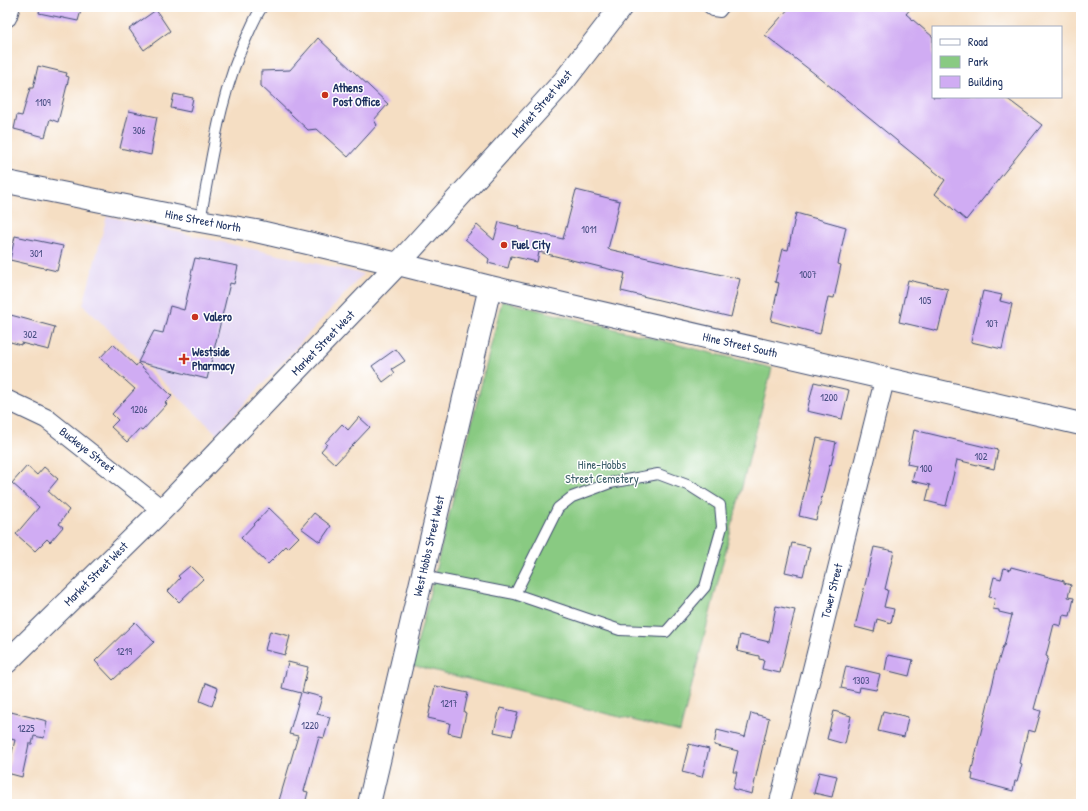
<svg xmlns="http://www.w3.org/2000/svg" width="1088" height="811" font-family="'Patrick Hand',sans-serif">
<style>
.built{fill:#e2d4f3}
.green{fill:#89ca82;stroke:#527c70}
.building{fill:#d0acf3}
.lines{fill:none;stroke-linecap:round;stroke-linejoin:round}
.lane-casing{stroke:#3c496d;stroke-width:12}
.street-casing{stroke:#3c496d;stroke-width:21}
.secondary-casing{stroke:#3c496d;stroke-width:24}
.lane{stroke:#fff;stroke-width:10}
.street{stroke:#fff;stroke-width:19}
.secondary{stroke:#fff;stroke-width:22}
.poi-dot{fill:#c8321e;stroke:#fff;stroke-width:1.5}
.labels{text-anchor:middle;stroke-width:3;stroke-linejoin:round;paint-order:stroke}
.number-label{font-size:10px;fill:#484e83}
.poi-label{font-size:12px;font-weight:bold;fill:#1b2f5e;stroke:#fff;text-anchor:start}
.street-label{font-size:12px;fill:#1b2f5e;stroke:#fff}
.park-label{font-size:12px;fill:#3c5e69;stroke:#fff}
</style>
<rect width="100%" height="100%" fill="#fff"/>
<filter id="ink" filterUnits="userSpaceOnUse"><feTurbulence type="fractalNoise" baseFrequency=".025" numOctaves="2"/><feDisplacementMap in="SourceGraphic" scale="8" xChannelSelector="R" yChannelSelector="G"/><feConvolveMatrix kernelMatrix="1 2 1 2 8 2 1 2 1" color-interpolation-filters="sRGB"/></filter>
<filter id="wash" filterUnits="userSpaceOnUse"><feTurbulence type="fractalNoise" baseFrequency=".012" numOctaves="4" result="noise"/><feDisplacementMap in="SourceGraphic" scale="16" xChannelSelector="R" yChannelSelector="G"/><feGaussianBlur stdDeviation="0.9" result="paint"/><feColorMatrix in="noise" values="0 0 0 0 0 0 0 0 0 0 0 0 0 0 0 0 0 1.4 0 .05"/><feComposite in="paint" operator="in"/></filter>
<g filter="url(#wash)">
<rect width="100%" height="100%" fill="#f5dec3"/>
<!-- built -->
<path class="built" d="M107,216L363,274L217,434L83,305Z"/>
<!-- green -->
<path class="green" d="M502,301L772,368L680,732L412,665Z"/>
<g id="blocks">
<!-- building -->
<path class="building" d="M40,7H82L78,21L39,13Z
M790,7H912L906,14L933,37V97H1005L1042,125L966,220L935,194L945,180L815,74L765,35Z
M156,10L170,31L144,50L129,29Z
M318,38L388,104L374,120L377,125L348,157L317,129L308,130L261,86V71L290,70Z
M38,66L67,73L66,76L69,77L58,122L50,119L45,137L14,129L17,115L22,116L30,88H33Z
M174,94L193,98L190,112L171,108Z
M129,111L157,117L152,142H153L151,155L120,148Z
M576,190L620,201L608,249L740,279L731,317L621,291L625,273L539,252L537,262L511,256L508,268L488,263L489,259L465,239L477,225L494,240L499,222L519,227L518,229L563,239Z
M796,213L846,227L838,264L841,265L834,298L828,297L820,334L771,321L779,283L775,282L783,249L788,250Z
M15,236L63,246L57,271L10,260Z
M195,258L238,266L234,284L230,283L207,379L138,362L154,331L163,333L170,306L184,310L192,275L191,274Z
M908,280L948,289L938,331L899,322Z
M983,291L1002,295L1000,301L1012,304L1002,349L971,342Z
M7,314L55,327L49,350L21,343V345L7,341Z
M113,344L136,366L138,363L172,396L165,403L167,404L142,431L139,429L127,442L111,427L118,420L112,414L135,389L100,358Z
M396,349L405,361L392,369L395,373L383,382L372,366Z
M814,382L849,390L842,419L807,411Z
M359,417L370,427L335,464L321,451L327,444L325,443L342,424L348,430Z
M914,430L998,450L994,469L957,460L946,506L926,501L930,485L912,481L916,466L907,464Z
M817,438L836,442L831,465L830,464L816,520L799,516Z
M27,466L37,475L44,467L58,479L48,491L69,510L59,524L63,527L50,542L47,539L35,551L16,534L39,507L12,483Z
M269,508L299,537L288,548L286,546L268,564L241,538Z
M314,513L331,526L320,542L301,528Z
M792,543L810,547L803,576L785,572Z
M874,547L894,551L885,589L888,590L884,607L894,609L891,623L877,619L874,632L855,627Z
M190,566L203,579L179,602L168,591L180,578L178,576Z
M1011,567L1064,581V583L1071,585L1068,597L1074,598L1070,616L1063,615L1061,626L1054,624L1046,656L1048,657L1034,709L1041,711L1035,732L1028,730L1020,763L1022,764L1017,781H1015L1013,791L972,780L973,774L971,773L997,666L1003,646H1004L1012,615L999,612V610L993,609L995,598L989,597L994,577L1001,579L1004,568L1010,570Z
M776,606L795,610L780,673L762,669L764,660L759,659V656L737,651L740,635L769,642Z
M135,622L154,642L113,680L95,661Z
M270,631L290,636L285,655L265,650Z
M888,655L913,660L909,676L885,670Z
M288,662L308,667L302,692L322,697L317,714L330,717L324,738L319,737L304,791L308,792L305,804H278L298,736L289,734L301,693L282,688Z
M846,666L880,674L876,690L860,687L859,692L841,688Z
M206,683L218,688L212,706L200,701Z
M435,686L468,693L464,712L466,713L461,736L448,733L450,723L428,718Z
M500,708L518,712L512,736L494,732Z
M7,711L47,721L44,738L34,736L32,744H29L22,777L7,773L15,740L7,738Z
M834,711L851,716L845,744L827,739Z
M883,711L908,717L904,737L878,731Z
M751,713L769,718L752,794L733,789L737,772H733L738,751L714,745L717,730L745,737Z
M689,744L709,749L702,777L682,772Z
M819,772L837,776L832,797L814,793Z"/>
</g>
</g>
<g filter="url(#ink)">
<use href="#blocks" fill-opacity="0" stroke="#3c496d" stroke-width="1"/>
<g class="lines">
<defs>
<path id="lane" d="M708,7L713,11L720,12L724,7
M200,221C212,157 220,91 249,32C253,23 257,14 262,7
M422,576L515,594L620,630L666,632L705,587L722,527L720,505L690,486L658,474L610,483L572,497L558,508L515,594"/>
<path id="street" d="M7,17L10,7
M7,400L47,419L162,510
M779,804L885,378"/>
<path id="secondary" d="M7,182L200,221L256,231L398,264L490,287L1081,424
M7,662L162,510L398,264L564,81L621,7
M369,804L490,287"/>
</defs>
<!-- lane casing -->
<use href="#lane" class="lane-casing"/>
<!-- street casing -->
<use href="#street" class="street-casing"/>
<!-- secondary casing -->
<use href="#secondary" class="secondary-casing"/>
<!-- lane -->
<use href="#lane" class="lane"/>
<!-- street -->
<use href="#street" class="street"/>
<!-- secondary -->
<use href="#secondary" class="secondary"/>
</g>
</g>
<!-- markers -->
<g class="poi-dot">
<circle cx="325" cy="95" r="4"/>
<circle cx="504" cy="245" r="4"/>
<circle cx="195" cy="317" r="4"/>
<path d="M182 353h4v4h4v4h-4v4h-4v-4h-4v-4h4z"/>
</g>
<g class="labels">
<!-- number labels -->
<g class="number-label">
<text x="43" y="106">1109</text>
<text x="139" y="134">306</text>
<text x="589" y="233">1011</text>
<text x="36" y="257">301</text>
<text x="808" y="278">1007</text>
<text x="925" y="304">105</text>
<text x="992" y="327">107</text>
<text x="30" y="338">302</text>
<text x="829" y="401">1200</text>
<text x="139" y="413">1206</text>
<text x="981" y="460">102</text>
<text x="926" y="472">100</text>
<text x="124" y="655">1219</text>
<text x="861" y="684">1303</text>
<text x="449" y="707">1217</text>
<text x="310" y="729">1220</text>
<text x="26" y="732">1225</text>
</g>
<!-- poi labels -->
<g class="poi-label">
<text x="333" y="92">Athens<tspan x="333" dy="14">Post Office</tspan></text>
<text x="512" y="249">Fuel City</text>
<text x="203" y="321">Valero</text>
<text x="192" y="356">Westside<tspan x="192" dy="14">Pharmacy</tspan></text>
</g>
<!-- street labels -->
<g class="street-label">
<text transform="translate(542 104) rotate(-49)" y="4">Market Street West</text>
<text transform="translate(203 221) rotate(11)" y="4">Hine Street North</text>
<text transform="translate(323 343) rotate(-46)" y="4">Market Street West</text>
<text transform="translate(740 345) rotate(13)" y="4">Hine Street South</text>
<text transform="translate(87 450) rotate(38)" y="4">Buckeye Street</text>
<text transform="translate(429 546) rotate(-77)" y="4">West Hobbs Street West</text>
<text transform="translate(96 574) rotate(-45)" y="4">Market Street West</text>
<text transform="translate(832 591) rotate(-76)" y="4">Tower Street</text>
</g>
<!-- park labels -->
<g class="park-label">
<text x="602" y="469">Hine-Hobbs<tspan x="602" dy="14">Street Cemetery</tspan></text>
</g>
</g>
<!-- margin -->
<rect width="1088" height="811" fill="none" stroke="#fff" stroke-width="24"/>
<!-- legend -->
<rect x="932" y="26" width="130" height="72" fill="#ffffff" stroke="#a4acbf"/>
<rect x="940" y="39" width="20" height="6" fill="#ffffff" stroke="#a4acbf"/>
<text x="968" y="46" font-size="12" fill="#1b2f5e">Road</text>
<rect x="940" y="56" width="20" height="12" fill="#89ca82" stroke="#a4acbf"/>
<text x="968" y="66" font-size="12" fill="#1b2f5e">Park</text>
<rect x="940" y="76" width="20" height="12" fill="#d0acf3" stroke="#a4acbf"/>
<text x="968" y="86" font-size="12" fill="#1b2f5e">Building</text>
</svg>
